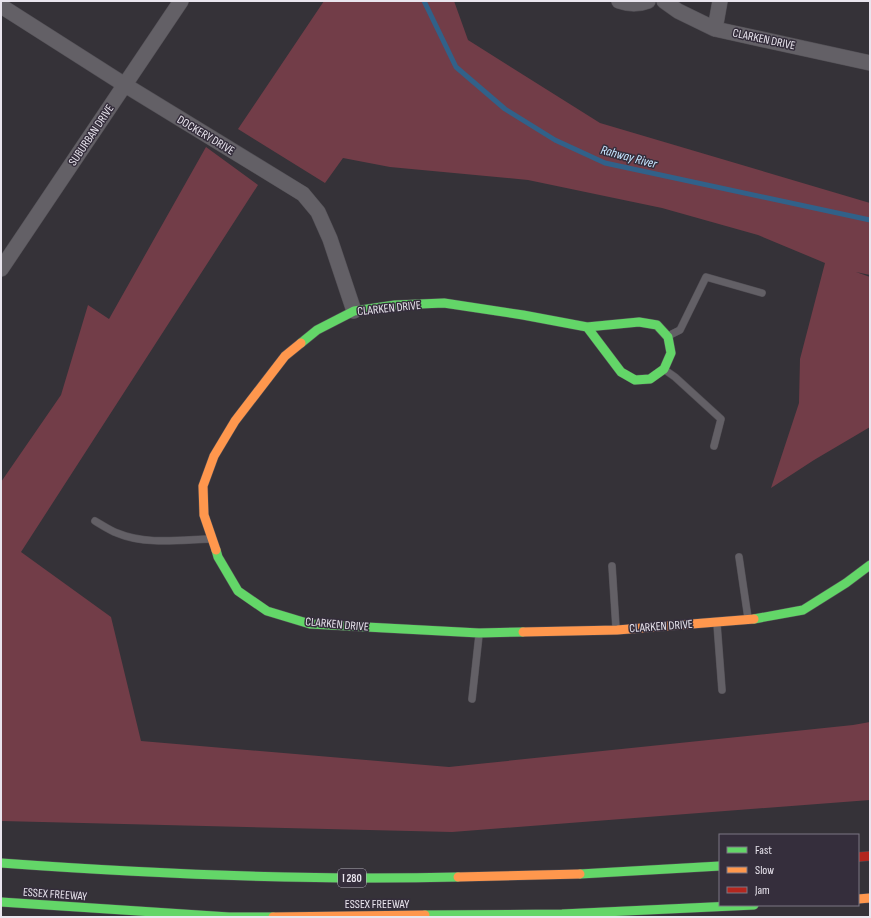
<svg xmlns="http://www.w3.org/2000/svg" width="871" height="918" font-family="'Sofia Sans Condensed',sans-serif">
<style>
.green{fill:#723d48}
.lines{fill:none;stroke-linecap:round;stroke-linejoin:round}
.stream{stroke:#316189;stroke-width:5}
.lane-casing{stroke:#524f55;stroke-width:8}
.street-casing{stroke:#524f55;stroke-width:16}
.fast-casing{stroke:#524f55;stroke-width:10}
.slow-casing{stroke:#524f55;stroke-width:10}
.jam-casing{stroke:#524f55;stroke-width:10}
.lane{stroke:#636066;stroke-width:7}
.street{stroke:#636066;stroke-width:15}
.fast{stroke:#63d668;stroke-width:9}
.slow{stroke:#ff974d;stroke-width:9}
.jam{stroke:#b3261e;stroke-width:9}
.labels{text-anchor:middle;stroke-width:3;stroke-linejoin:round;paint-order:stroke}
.shield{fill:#352e3c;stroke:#b3aeb9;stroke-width:1}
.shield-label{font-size:11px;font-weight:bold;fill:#e9e5ee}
.street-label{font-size:12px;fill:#e9e5ee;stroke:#352e3c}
.water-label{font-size:13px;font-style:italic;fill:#c6e4fe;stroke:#352e3c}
</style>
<rect width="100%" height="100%" fill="#353238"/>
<!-- green -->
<path class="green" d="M324,1H454L468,40L600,123L870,203V275L856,272L870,277V427L814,460L771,488L799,403L800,359L825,263L758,235L662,208L528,180L390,167L343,158L325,183L238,129Z
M206,147L258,185L21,552L111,617L141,741L449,767L853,725L870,722V800L452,832L1,821V482L61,395L88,305L109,319Z"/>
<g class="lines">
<!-- stream -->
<path class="stream" d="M424,1L456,67L505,109L555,140L605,163L870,220"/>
<defs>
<path id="lane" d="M668,336L680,330L706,277L762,293
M665,370L675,377L721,419L714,446
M95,521C102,525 109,530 117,533C145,545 180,540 210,539
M739,557L748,618
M612,566L616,628
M717,624L722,690
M472,699L479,635"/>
<path id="street" d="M619,1C630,5 638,5 648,1
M664,1L678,11L715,29L870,63
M1,6L125,85L303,194L318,212L330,239L354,311
M715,29L720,1
M1,269L181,1"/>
<path id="fast" d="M301,343L317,330L354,311L395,305L444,303L523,315L587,327L639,322L657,325L668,337L671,353L664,369L650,379L635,380L621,372L587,327
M216,550L218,557L238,591L267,611L310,624L479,633L523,632
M754,619L803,610L846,583L870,565
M1,863C153,874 306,881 458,877
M580,874L720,866
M1,902L229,917H273
M425,915L562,914L754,905"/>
<path id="slow" d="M216,550L204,515L203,486L214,456L235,421L285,356L301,343
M523,632L617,630L754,619
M458,877L580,874
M858,899L870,898
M273,917L425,915"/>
<path id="jam" d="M858,857L870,856"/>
</defs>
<!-- lane casing -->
<use href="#lane" class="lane-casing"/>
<!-- street casing -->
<use href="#street" class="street-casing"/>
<!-- fast casing -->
<use href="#fast" class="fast-casing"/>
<!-- slow casing -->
<use href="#slow" class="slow-casing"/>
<!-- jam casing -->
<use href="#jam" class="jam-casing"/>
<!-- lane -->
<use href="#lane" class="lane"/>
<!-- street -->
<use href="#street" class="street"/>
<!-- fast -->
<use href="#fast" class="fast"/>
<!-- slow -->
<use href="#slow" class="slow"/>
<!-- jam -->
<use href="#jam" class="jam"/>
</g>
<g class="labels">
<!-- shield labels -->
<rect class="shield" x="338" y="869" width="28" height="18" rx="3"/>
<g class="shield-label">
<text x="352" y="882">I 280</text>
</g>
<!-- street labels -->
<g class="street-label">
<text transform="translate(764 39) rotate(12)" y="4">CLARKEN DRIVE</text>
<text transform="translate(91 135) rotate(-56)" y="4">SUBURBAN DRIVE</text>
<text transform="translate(206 135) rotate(31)" y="4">DOCKERY DRIVE</text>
<text transform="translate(389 308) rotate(-6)" y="4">CLARKEN DRIVE</text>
<text transform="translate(337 624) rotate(5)" y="4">CLARKEN DRIVE</text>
<text transform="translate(661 626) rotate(-4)" y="4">CLARKEN DRIVE</text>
<text transform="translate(55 894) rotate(4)" y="4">ESSEX FREEWAY</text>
<text x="377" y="908">ESSEX FREEWAY</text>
</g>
<!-- water labels -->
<g class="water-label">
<text transform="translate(629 156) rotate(15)" y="5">Rahway River</text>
</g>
</g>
<!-- border -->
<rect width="871" height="918" fill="none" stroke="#e9e5ee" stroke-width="4"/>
<!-- legend -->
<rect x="719" y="834" width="140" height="72" fill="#352e3c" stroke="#7d7783"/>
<rect x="727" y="847" width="20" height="6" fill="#63d668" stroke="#7d7783"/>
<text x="755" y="854" font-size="12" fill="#e9e5ee">Fast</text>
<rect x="727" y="867" width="20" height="6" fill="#ff974d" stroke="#7d7783"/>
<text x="755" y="874" font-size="12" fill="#e9e5ee">Slow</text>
<rect x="727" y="887" width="20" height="6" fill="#b3261e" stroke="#7d7783"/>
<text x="755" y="894" font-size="12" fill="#e9e5ee">Jam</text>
</svg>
